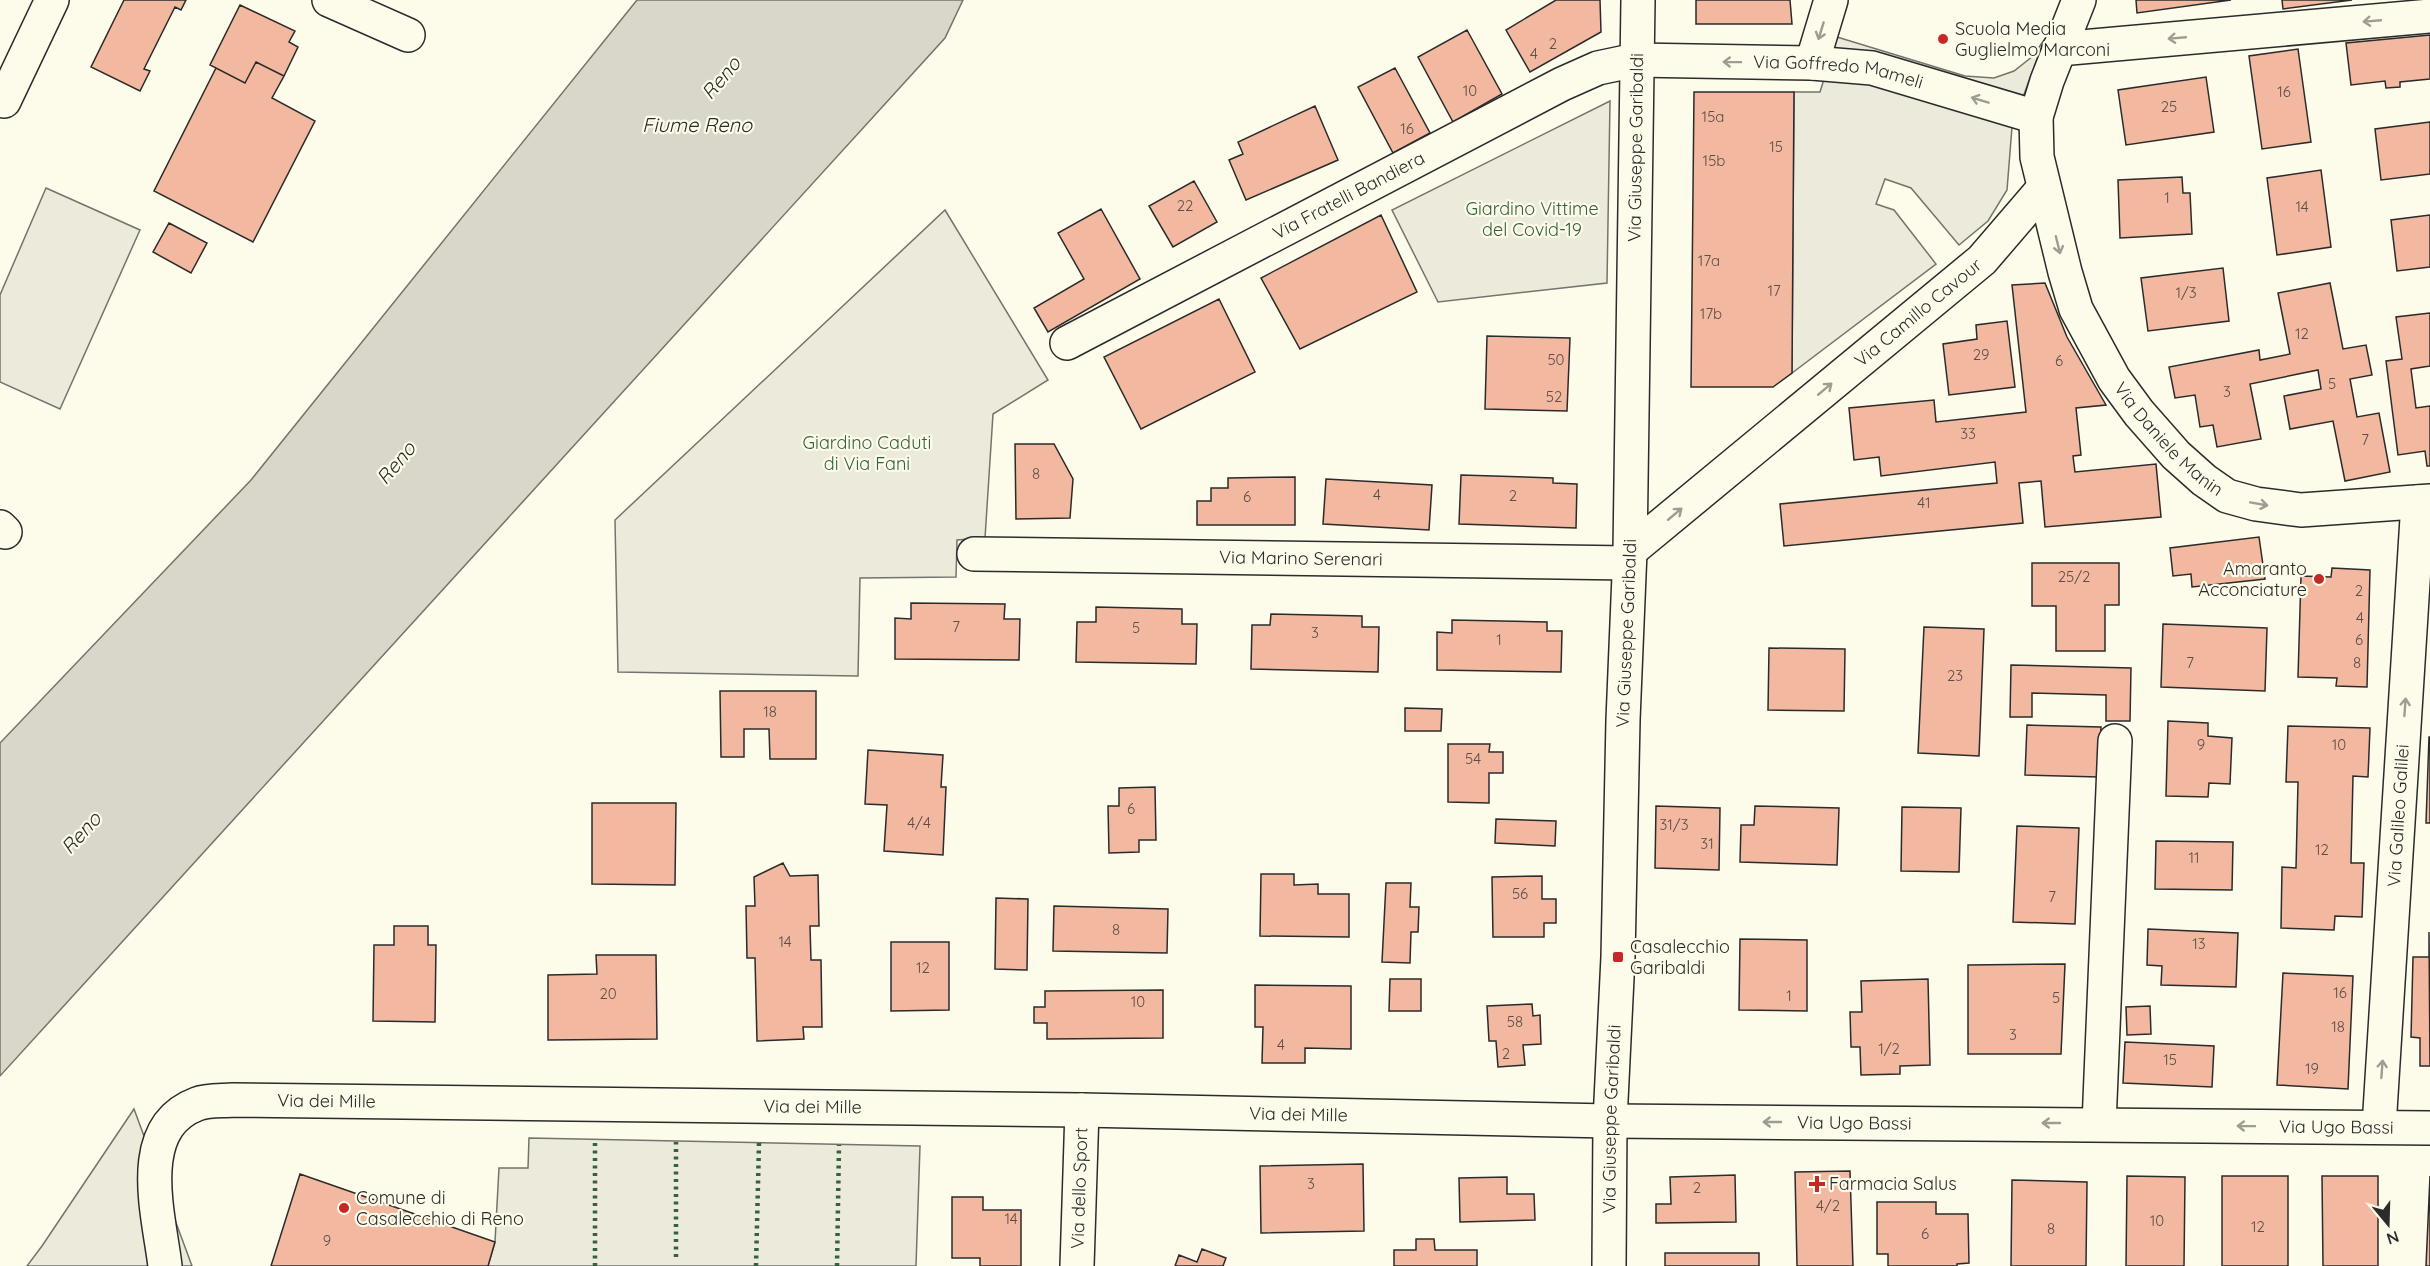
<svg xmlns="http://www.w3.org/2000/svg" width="2430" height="1266" font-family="Quicksand,sans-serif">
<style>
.green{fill:#ecebdb;stroke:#74746e;stroke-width:1.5}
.parking{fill:#eceadb;stroke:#74746e;stroke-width:1.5}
.water{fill:#d8d7c9;stroke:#74746e;stroke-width:1.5}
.building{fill:#f2b8a0;stroke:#2b2b2b;stroke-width:1.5}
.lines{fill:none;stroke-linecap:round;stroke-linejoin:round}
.minor-casing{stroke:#2b2b2b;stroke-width:36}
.minor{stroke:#fdfbea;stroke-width:33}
.hedge{stroke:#34623c;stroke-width:4.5;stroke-dasharray:3 4.5;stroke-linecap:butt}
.oneway{stroke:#9e9d94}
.poi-dot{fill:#c62828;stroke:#fdfbea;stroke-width:2}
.labels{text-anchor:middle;stroke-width:4.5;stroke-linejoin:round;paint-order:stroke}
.number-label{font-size:15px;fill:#5d4e48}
.poi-label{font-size:18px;fill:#2b2b2b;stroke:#fdfbea;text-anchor:start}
.street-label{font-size:18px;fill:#2b2b2b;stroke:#fdfbea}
.park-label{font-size:18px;fill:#34623c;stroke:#fdfbea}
.water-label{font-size:20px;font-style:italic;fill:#2b2b2b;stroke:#fdfbea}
</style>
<rect width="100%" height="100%" fill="#fdfbea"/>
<!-- green -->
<path class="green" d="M1837,37L1965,76L1994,78L2014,71L2033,56L2044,40L2012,127L2007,190L1988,221L1959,245L1911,188L1885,179L1876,204L1894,210L1936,264L1792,373L1794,92H1820Z
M1610,101L1607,283L1438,302L1392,210Z
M46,188L140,230L60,409L0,382V295Z
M945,210L1048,380L993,414L985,538L957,540L956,577L860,578L858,676L618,672L615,520Z
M134,1109L192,1266H27L42,1246Z"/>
<!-- parking -->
<path class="parking" d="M529,1138L920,1146L916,1266H488L495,1242L499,1168H528Z"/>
<!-- water -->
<path class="water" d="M637,0H963L945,38L0,1076V743L251,480Z"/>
<!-- building -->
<path class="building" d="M124,0H186L181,10L175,7L144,69L150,71L140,91L91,67Z
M1556,0H1600L1601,32L1530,72L1506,30Z
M1696,0H1790L1792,24H1696Z
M2136,0H2231L2137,13Z
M2282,0H2352L2283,9Z
M240,5L295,31L289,42L298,47L284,76L256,62L245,83L210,65Z
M1467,30L1502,94L1453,122L1418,57Z
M2430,35V79L2400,82V87L2386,88L2385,81L2351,85L2346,43Z
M2298,49L2311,142L2262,149L2249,56Z
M256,62L284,76L272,98L315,121L253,242L154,191L216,68L245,83Z
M1395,68L1430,133L1393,153L1358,87Z
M2206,77L2214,132L2126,145L2118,90Z
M1694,92H1794L1792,373L1773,387H1691Z
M1315,106L1338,160L1246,200L1229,160L1243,154L1238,142Z
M2430,122V174L2381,180L2375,129Z
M2321,170L2331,247L2277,255L2267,178Z
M2182,177L2183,193H2190L2192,234L2120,238L2118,180Z
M1194,181L1217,222L1173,247L1149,206Z
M1101,209L1140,279L1048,332L1034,308L1084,279L1058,233Z
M1381,215L1417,292L1300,349L1261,278Z
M2430,215V267L2397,271L2391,220Z
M169,223L207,243L191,273L153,252Z
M2223,268L2229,321L2148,331L2141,278Z
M2045,283L2067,337L2106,405L2076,408L2081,455L2073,456L2075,472L2156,464L2161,517L2045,527L2041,481L2019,483L2023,523L1784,546L1780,504L1997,483L1995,462L1881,476L1879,457L1854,460L1849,408L1934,400L1936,422L2026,412L2012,285Z
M2330,283L2343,349L2366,345L2372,375L2350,379L2357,417L2379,413L2390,472L2345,481L2333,421L2290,429L2284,396L2321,389L2318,370L2250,384L2261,439L2217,447L2213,425L2200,427L2195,395L2175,398L2169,367L2259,350L2260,360L2290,354L2278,293Z
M1219,299L1255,372L1141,429L1104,357Z
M2430,313V366L2411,369L2416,408L2430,406V466H2427L2425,451L2398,455L2386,361L2402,359L2396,317Z
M2007,321L2015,387L1949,395L1943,344L1977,339L1976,325Z
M1487,336L1570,338L1567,411L1485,409Z
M1015,444H1054L1073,479L1070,518L1016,519Z
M1461,475L1553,478V483L1577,484L1576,528L1459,524Z
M1295,477V525H1197V501H1211V488H1228V478Z
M1326,479L1432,485L1429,530L1323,524Z
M2259,537L2265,579L2192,587L2191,574L2173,576L2170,548Z
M2032,563H2119V605H2105V651H2056V606H2032Z
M2332,568L2370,570L2367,687L2336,686L2337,678L2298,677L2301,576L2331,577Z
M911,603L1005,604L1004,619H1020L1019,660L895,659V618L911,619Z
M1096,607L1182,609V624H1197L1196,664L1076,662L1077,622H1096Z
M1271,614L1362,616V627H1379L1378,672L1251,669L1252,625H1270Z
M1452,620L1547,622V631H1562L1561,672L1437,670V632L1452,633Z
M2163,624L2267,628L2265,691L2161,687Z
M1924,627L1984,629L1979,756L1918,753Z
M1769,648L1845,649L1844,711L1768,710Z
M2011,665L2131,668L2130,721H2106V695L2032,693V717H2010Z
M720,691H816V759H770L769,729H744V757H721Z
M1405,708L1442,709L1441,731H1405Z
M2168,721L2208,723V736L2232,738L2230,784L2209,783L2208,797L2166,796Z
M2027,725L2101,727L2099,777L2025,775Z
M2288,726L2370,728L2368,777L2353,776L2351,863H2364L2362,917L2335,916L2334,930L2281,928L2282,867L2296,868L2298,782H2286Z
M2429,737H2430V823H2426Z
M1448,744H1490L1489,752H1503V773H1489V803L1448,802Z
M868,750L943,755L941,787H946L943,855L884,851L887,805L865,804Z
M1155,787L1156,840H1139V852L1109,853L1108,806H1119V788Z
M592,803H676L675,885L592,884Z
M1656,806L1720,808L1719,870L1655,868Z
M1755,806L1839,808L1837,865L1740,862L1741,825H1754Z
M1902,807L1961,808L1959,872L1901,871Z
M1496,819L1556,821L1555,846L1495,843Z
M2017,826L2079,828L2075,924L2013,922Z
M2156,841L2233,842L2232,890L2155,889Z
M783,863L790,876L818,875L819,926H810L811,960H821L822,1027H803L804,1039L757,1041L755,958H747L746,906H755L754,877Z
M1261,874H1294V885L1318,884V894H1349V937L1260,936Z
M1542,876V899H1556V923H1544V937H1493L1492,877Z
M1386,883H1411L1410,907H1419L1418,932H1411L1410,963L1382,962Z
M996,898L1028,899L1027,970L995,969Z
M1054,906L1168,909L1167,953L1053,951Z
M394,926H428V945H436L435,1022L373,1021L374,945H394Z
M2148,929L2238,933L2236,987L2161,985L2162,966L2147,965Z
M2429,932L2430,1066H2420V1038L2411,1037L2413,957H2429Z
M1740,939L1807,940V1011L1739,1010Z
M891,942H949V1010L891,1011Z
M596,955H656L657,1039L548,1040V975L597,974Z
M2065,964L2061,1054H1968V965Z
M2283,973L2353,976L2348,1089L2277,1085Z
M1390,979H1421V1011H1389Z
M1928,979L1930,1065L1900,1066V1074L1861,1075L1860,1047H1851L1850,1012H1862L1861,981Z
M1255,985L1351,986V1049L1305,1048V1063H1262L1263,1027H1255Z
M1163,990V1038L1047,1039V1023H1034V1007H1045V991Z
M1532,1004L1533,1016L1540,1015L1541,1044L1523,1045L1525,1065L1498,1067L1496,1041H1489L1487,1006Z
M2150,1006L2151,1034L2127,1035L2126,1007Z
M2125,1042L2214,1046L2212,1087L2123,1083Z
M1363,1164L1364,1231L1261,1233L1260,1166Z
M1850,1171L1853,1266H1797L1795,1172Z
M300,1174L495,1242L488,1266H271Z
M1735,1175L1736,1222L1656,1223V1204H1671L1670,1177Z
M2127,1176L2185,1177L2184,1266H2126Z
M2222,1176H2288V1266H2222Z
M2322,1176H2378V1266H2323Z
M2430,1176V1266H2426Z
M1507,1177V1194H1534L1535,1220L1460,1222L1459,1178Z
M2012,1180L2087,1182L2086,1266H2011Z
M952,1197H983V1210H1021V1266H980V1258H952Z
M1877,1202H1936V1214H1968L1969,1263L1957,1264V1266H1888V1254H1877Z
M1416,1239H1434L1435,1250H1477V1266H1394V1250H1416Z
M1202,1249L1226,1258L1223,1266H1175L1179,1255L1197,1262Z
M1665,1253H1759V1266H1665Z"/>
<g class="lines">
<defs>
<g id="minor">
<path d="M329,0L408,35"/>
<path id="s1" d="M2079,0L2047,81L2036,117L2037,157L2065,272L2076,309L2114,379L2139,413L2176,455L2204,480L2227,496L2256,504L2301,510L2430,501"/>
<path d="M2059,49L2430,16"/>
<path d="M1812,63L1831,0"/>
<path d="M4,101L52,0"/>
<path id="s2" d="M1067,343L1562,84L1598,68L1636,60L1812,63L1872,68L2036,117"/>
<path d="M0,527L5,532"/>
<path id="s3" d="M1630,551L1982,260L2043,189"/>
<path id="s4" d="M974,554L1629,563"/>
<path d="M2099,1124L2115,741"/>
<path id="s5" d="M2379,1127L2418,502"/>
<path id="s6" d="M165,1266C159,1215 133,1128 197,1104C207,1100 222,1101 233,1100L1082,1110L1610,1121L2430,1128"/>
<path id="s7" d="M1077,1266L1082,1110"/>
<path id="s8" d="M1609,1266L1610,1121L1618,957L1623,720L1630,551L1638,0"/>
</g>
</defs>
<!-- minor casing -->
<use href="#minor" class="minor-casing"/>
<!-- minor -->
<use href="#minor" class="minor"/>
<!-- hedge -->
<path class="hedge" d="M676,1257V1142
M595,1266V1140
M756,1266L759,1143
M837,1266L839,1145"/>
</g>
<!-- one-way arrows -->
<defs><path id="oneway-shaft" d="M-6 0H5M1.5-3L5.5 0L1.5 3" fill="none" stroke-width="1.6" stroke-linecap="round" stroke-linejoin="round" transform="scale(1.5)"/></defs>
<g class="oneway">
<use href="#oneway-shaft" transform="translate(2372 21) rotate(175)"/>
<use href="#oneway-shaft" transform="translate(1821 31) rotate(107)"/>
<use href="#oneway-shaft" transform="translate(2177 38) rotate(175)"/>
<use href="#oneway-shaft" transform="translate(1732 62) rotate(-179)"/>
<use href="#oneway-shaft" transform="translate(1980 100) rotate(-163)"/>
<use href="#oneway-shaft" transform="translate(2058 245) rotate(76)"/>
<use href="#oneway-shaft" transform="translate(1825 389) rotate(-40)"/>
<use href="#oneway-shaft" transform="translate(2259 504) rotate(10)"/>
<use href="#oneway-shaft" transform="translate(1675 514) rotate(-40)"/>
<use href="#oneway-shaft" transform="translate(2405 707) rotate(-86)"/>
<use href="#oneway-shaft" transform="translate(2382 1069) rotate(-86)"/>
<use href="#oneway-shaft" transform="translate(1772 1122) rotate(-180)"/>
<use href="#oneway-shaft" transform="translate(2051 1123) rotate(-180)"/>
<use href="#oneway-shaft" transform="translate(2246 1126) rotate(-179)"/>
</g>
<!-- markers -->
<g class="poi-dot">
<circle cx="1943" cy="39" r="6"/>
<circle cx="2319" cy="579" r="6"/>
<rect x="1612" y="951" width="12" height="12" rx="3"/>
<path d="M1814 1175h6v6h6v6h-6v6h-6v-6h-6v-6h6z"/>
<circle cx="344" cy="1208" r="6"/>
</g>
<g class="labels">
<!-- number labels -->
<g class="number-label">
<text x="1553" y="49">2</text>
<text x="1534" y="59">4</text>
<text x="1470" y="96">10</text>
<text x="2284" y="97">16</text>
<text x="2169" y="112">25</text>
<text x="1713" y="122">15a</text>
<text x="1407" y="134">16</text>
<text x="1776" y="152">15</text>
<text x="1714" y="166">15b</text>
<text x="2167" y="203">1</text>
<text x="1185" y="211">22</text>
<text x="2302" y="212">14</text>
<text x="1709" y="266">17a</text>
<text x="1774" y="296">17</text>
<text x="2186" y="298">1/3</text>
<text x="1711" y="319">17b</text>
<text x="2302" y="339">12</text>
<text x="1981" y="360">29</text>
<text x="1556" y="365">50</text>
<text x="2059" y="366">6</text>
<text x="2332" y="389">5</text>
<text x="2227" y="397">3</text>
<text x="1554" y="402">52</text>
<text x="1968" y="439">33</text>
<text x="2365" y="445">7</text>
<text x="1036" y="479">8</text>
<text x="1377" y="500">4</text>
<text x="1513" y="501">2</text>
<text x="1247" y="502">6</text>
<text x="1924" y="508">41</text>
<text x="2074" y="582">25/2</text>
<text x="2359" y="596">2</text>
<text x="2360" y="623">4</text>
<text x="956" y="632">7</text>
<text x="1136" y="633">5</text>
<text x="1315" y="638">3</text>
<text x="1499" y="645">1</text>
<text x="2359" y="645">6</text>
<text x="2190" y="668">7</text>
<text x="2357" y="668">8</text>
<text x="1955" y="681">23</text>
<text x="770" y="717">18</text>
<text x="2201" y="750">9</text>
<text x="2339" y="750">10</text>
<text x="1473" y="764">54</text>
<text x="1131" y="814">6</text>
<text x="919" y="828">4/4</text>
<text x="1674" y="830">31/3</text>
<text x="1707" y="849">31</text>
<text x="2322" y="855">12</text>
<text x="2194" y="863">11</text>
<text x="1520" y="899">56</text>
<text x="2052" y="902">7</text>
<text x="1116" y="935">8</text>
<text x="785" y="947">14</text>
<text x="2199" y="949">13</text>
<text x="923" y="973">12</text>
<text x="2340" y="998">16</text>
<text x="608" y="999">20</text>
<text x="1789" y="1001">1</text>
<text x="2056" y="1003">5</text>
<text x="1138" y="1007">10</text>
<text x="1515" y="1027">58</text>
<text x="2338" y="1032">18</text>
<text x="2013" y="1040">3</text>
<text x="1281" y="1050">4</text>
<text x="1889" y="1054">1/2</text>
<text x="1506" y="1059">2</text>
<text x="2170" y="1065">15</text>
<text x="2312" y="1074">19</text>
<text x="1311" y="1189">3</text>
<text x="1697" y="1193">2</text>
<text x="1828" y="1211">4/2</text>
<text x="1011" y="1224">14</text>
<text x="2157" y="1226">10</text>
<text x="2258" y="1232">12</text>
<text x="2051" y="1234">8</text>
<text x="1925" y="1239">6</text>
<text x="327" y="1246">9</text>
</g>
<!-- poi labels -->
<g class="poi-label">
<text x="1955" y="35">Scuola Media<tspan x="1955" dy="21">Guglielmo Marconi</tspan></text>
<text x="2307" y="575" text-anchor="end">Amaranto<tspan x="2307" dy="21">Acconciature</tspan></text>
<text x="1630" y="953">Casalecchio<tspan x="1630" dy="21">Garibaldi</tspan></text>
<text x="1829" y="1190">Farmacia Salus</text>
<text x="356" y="1204">Comune di<tspan x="356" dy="21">Casalecchio di Reno</tspan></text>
</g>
<!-- street labels -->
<g class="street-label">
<text dy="6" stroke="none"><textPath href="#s2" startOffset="840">Via Goffredo Mameli</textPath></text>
<text dy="6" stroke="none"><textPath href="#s8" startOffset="1119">Via Giuseppe Garibaldi</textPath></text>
<text dy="6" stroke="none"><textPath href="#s2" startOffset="318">Via Fratelli Bandiera</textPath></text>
<text dy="6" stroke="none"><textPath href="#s3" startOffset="374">Via Camillo Cavour</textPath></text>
<text dy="6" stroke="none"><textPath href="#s1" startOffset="483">Via Daniele Manin</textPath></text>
<text dy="6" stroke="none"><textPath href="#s4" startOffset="327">Via Marino Serenari</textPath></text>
<text dy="6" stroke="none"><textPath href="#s8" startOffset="633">Via Giuseppe Garibaldi</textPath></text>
<text dy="6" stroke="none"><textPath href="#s5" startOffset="312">Via Galileo Galilei</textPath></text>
<text dy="6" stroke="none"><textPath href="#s6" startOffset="310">Via dei Mille</textPath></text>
<text dy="6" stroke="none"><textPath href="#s6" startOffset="796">Via dei Mille</textPath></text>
<text dy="6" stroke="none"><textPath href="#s6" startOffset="1282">Via dei Mille</textPath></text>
<text dy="6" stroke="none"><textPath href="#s8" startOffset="147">Via Giuseppe Garibaldi</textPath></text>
<text dy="6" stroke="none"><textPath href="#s6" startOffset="1838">Via Ugo Bassi</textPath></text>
<text dy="6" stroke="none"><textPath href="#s6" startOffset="2320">Via Ugo Bassi</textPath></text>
<text dy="6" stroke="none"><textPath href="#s7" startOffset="78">Via dello Sport</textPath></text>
</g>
<!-- park labels -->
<g class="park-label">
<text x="1532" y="215">Giardino Vittime<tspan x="1532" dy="21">del Covid-19</tspan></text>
<text x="867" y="449">Giardino Caduti<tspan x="867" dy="21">di Via Fani</tspan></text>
</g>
<!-- water labels -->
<g class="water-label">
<text transform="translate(721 78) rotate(-50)" y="7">Reno</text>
<text x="697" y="132">Fiume Reno</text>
<text transform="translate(396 463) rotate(-50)" y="7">Reno</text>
<text transform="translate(81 833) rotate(-48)" y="7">Reno</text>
</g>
</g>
<!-- north arrow -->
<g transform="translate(2388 1224) rotate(161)" stroke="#fdfbea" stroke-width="4.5" paint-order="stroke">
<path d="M0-4.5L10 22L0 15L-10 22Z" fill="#2b2b2b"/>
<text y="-9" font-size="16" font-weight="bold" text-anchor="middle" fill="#2b2b2b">N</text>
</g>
</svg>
